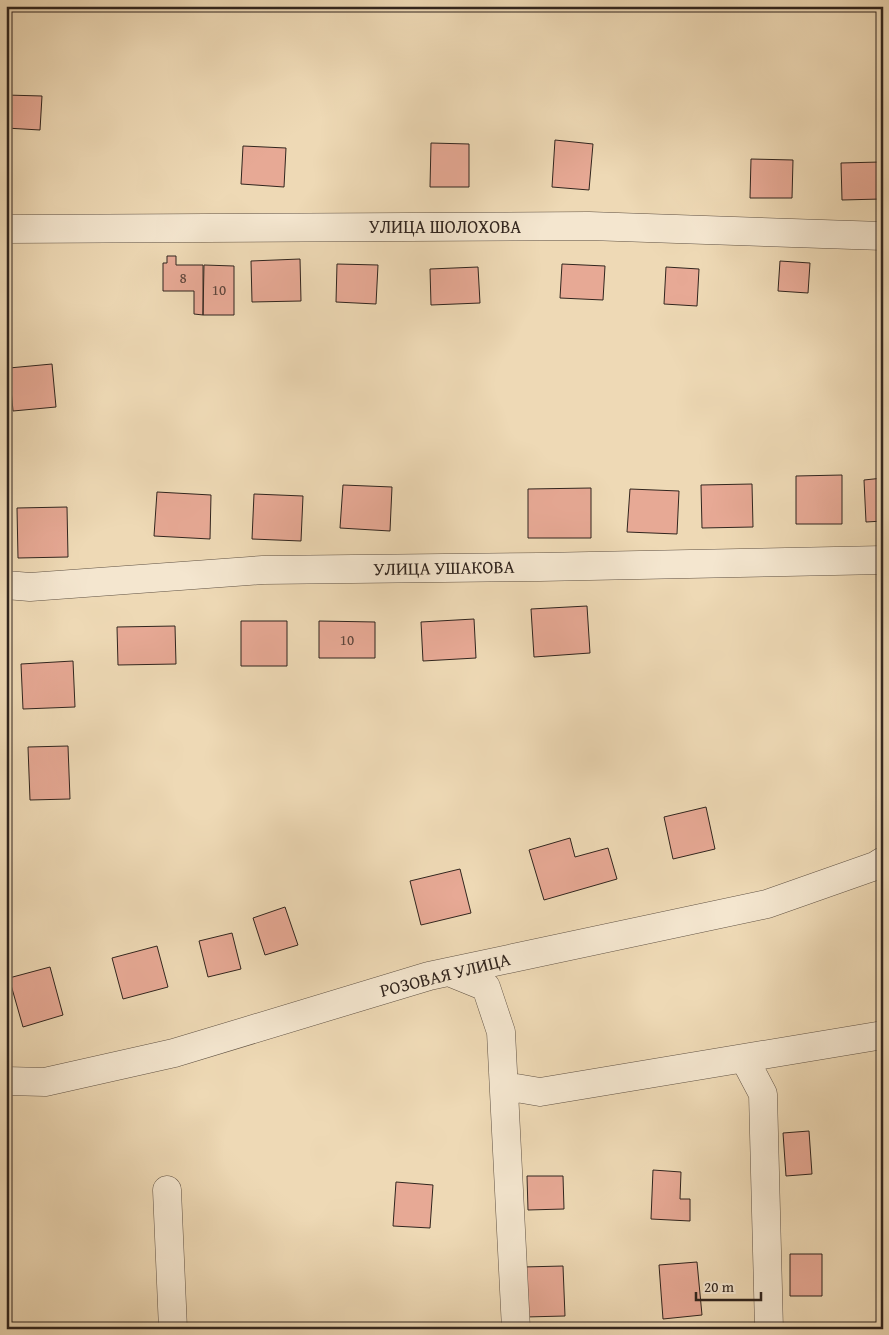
<svg xmlns="http://www.w3.org/2000/svg" width="889" height="1335" font-family="'Gentium Book Plus',serif">
<style>
.building{fill:#e7a995;stroke:#31251e}
.lines{fill:none;stroke-linecap:round;stroke-linejoin:round}
.minor-casing{stroke:#605244;stroke-width:29}
.minor{stroke:#f4e6cf;stroke-width:28}
.labels{text-anchor:middle;stroke-width:4;stroke-linejoin:round;paint-order:stroke}
.number-label{font-size:15px;fill:#5e463c}
.street-label{font-size:18px;fill:#31251e;stroke:#f4e6cf}
</style>
<rect width="100%" height="100%" fill="#eed9b5"/>
<filter id="stains"><feTurbulence type="fractalNoise" baseFrequency=".004" numOctaves="4"/><feColorMatrix values="0 0 0 0 .2 0 0 0 0 .09 0 0 0 0 .02 0 0 0 .5 -.17"/></filter>
<radialGradient id="worn" r=".72"><stop offset=".6" stop-color="#630" stop-opacity="0"/><stop offset="1" stop-color="#630" stop-opacity=".3"/></radialGradient>
<!-- building -->
<path class="building" d="M6,95L42,96L40,130L6,128Z
M555,140L593,144L589,190L552,187Z
M431,143L469,144V187H430Z
M243,146L286,148L284,187L241,184Z
M751,159L793,160L792,198H750Z
M880,162L881,199L842,200L841,163Z
M167,256H176V265H203V315L194,314V291H163V263H167Z
M300,259L301,301L252,302L251,261Z
M780,261L810,263L808,293L778,291Z
M337,264L378,265L376,304L336,302Z
M562,264L605,266L603,300L560,298Z
M204,265L234,266V315H203Z
M478,267L480,303L431,305L430,269Z
M666,267L699,269L697,306L664,304Z
M52,364L56,407L13,411L9,368Z
M842,475V524H796V476Z
M883,478V521L866,522L864,480Z
M752,484L753,527L702,528L701,485Z
M343,485L392,487L390,531L340,528Z
M591,488V538H528V489Z
M630,489L679,491L677,534L627,532Z
M157,492L211,495L210,539L154,536Z
M254,494L303,496L301,541L252,539Z
M67,507L68,557L18,558L17,508Z
M587,606L590,653L534,657L531,609Z
M474,619L476,658L423,661L421,622Z
M241,621H287V666H241Z
M319,621L375,622V658H319Z
M175,626L176,664L118,665L117,627Z
M73,661L75,707L23,709L21,664Z
M68,746L70,799L30,800L28,747Z
M706,807L715,849L673,859L664,817Z
M570,838L575,857L608,848L617,879L544,900L529,850Z
M460,869L471,913L421,925L410,881Z
M285,907L298,945L265,955L253,918Z
M232,933L241,969L208,977L199,941Z
M157,946L168,987L123,999L112,958Z
M50,967L63,1015L23,1027L9,978Z
M809,1131L812,1174L786,1176L783,1133Z
M653,1170L681,1172L680,1199H690V1221L651,1219Z
M527,1176H563L564,1209L528,1210Z
M396,1182L433,1185L430,1228L393,1226Z
M790,1254H822V1296H790Z
M697,1262L702,1315L663,1319L659,1265Z
M563,1266L565,1316L525,1317L523,1267Z
M431,1324L432,1329H406V1326Z"/>
<g class="lines">
<defs>
<path id="minor" d="M6,229L589,226L883,236
M6,585L30,587L263,570L540,567L883,560
M449,972L486,987L501,1032L516,1329
M744,1058L763,1094L769,1329
M6,1081L45,1082L174,1053L429,976L767,904L875,866L883,861
M504,1086L540,1092L883,1035
M167,1190L173,1329"/>
</defs>
<!-- minor casing -->
<use href="#minor" class="minor-casing"/>
<!-- minor -->
<use href="#minor" class="minor"/>
</g>
<g class="labels">
<!-- number labels -->
<g class="number-label">
<text x="183" y="283">8</text>
<text x="219" y="295">10</text>
<text x="347" y="645">10</text>
</g>
<!-- street labels -->
<g class="street-label">
<text x="445" y="233">УЛИЦА ШОЛОХОВА</text>
<text transform="translate(444 568) rotate(-1)" y="6">УЛИЦА УШАКОВА</text>
<text transform="translate(445 975) rotate(-14)" y="6">РОЗОВАЯ УЛИЦА</text>
</g>
</g>
<!-- margin -->
<rect width="889" height="1335" fill="none" stroke="#eed9b5" stroke-width="25"/>
<rect x="8" y="8" width="874" height="1320" fill="none" stroke="#31251e" stroke-width="2.5"/>
<rect x="12" y="12" width="864" height="1310" fill="none" stroke="#31251e"/>
<!-- scale -->
<path d="M696 1292v8h65v-8" fill="none" stroke="#31251e" stroke-width="2.5"/>
<text x="704" y="1292" font-size="15" fill="#31251e" stroke="#f4e6cf" stroke-width="4" paint-order="stroke">20 m</text>
<rect width="100%" height="100%" filter="url(#stains)"/>
<rect width="100%" height="100%" fill="url(#worn)"/>
</svg>
